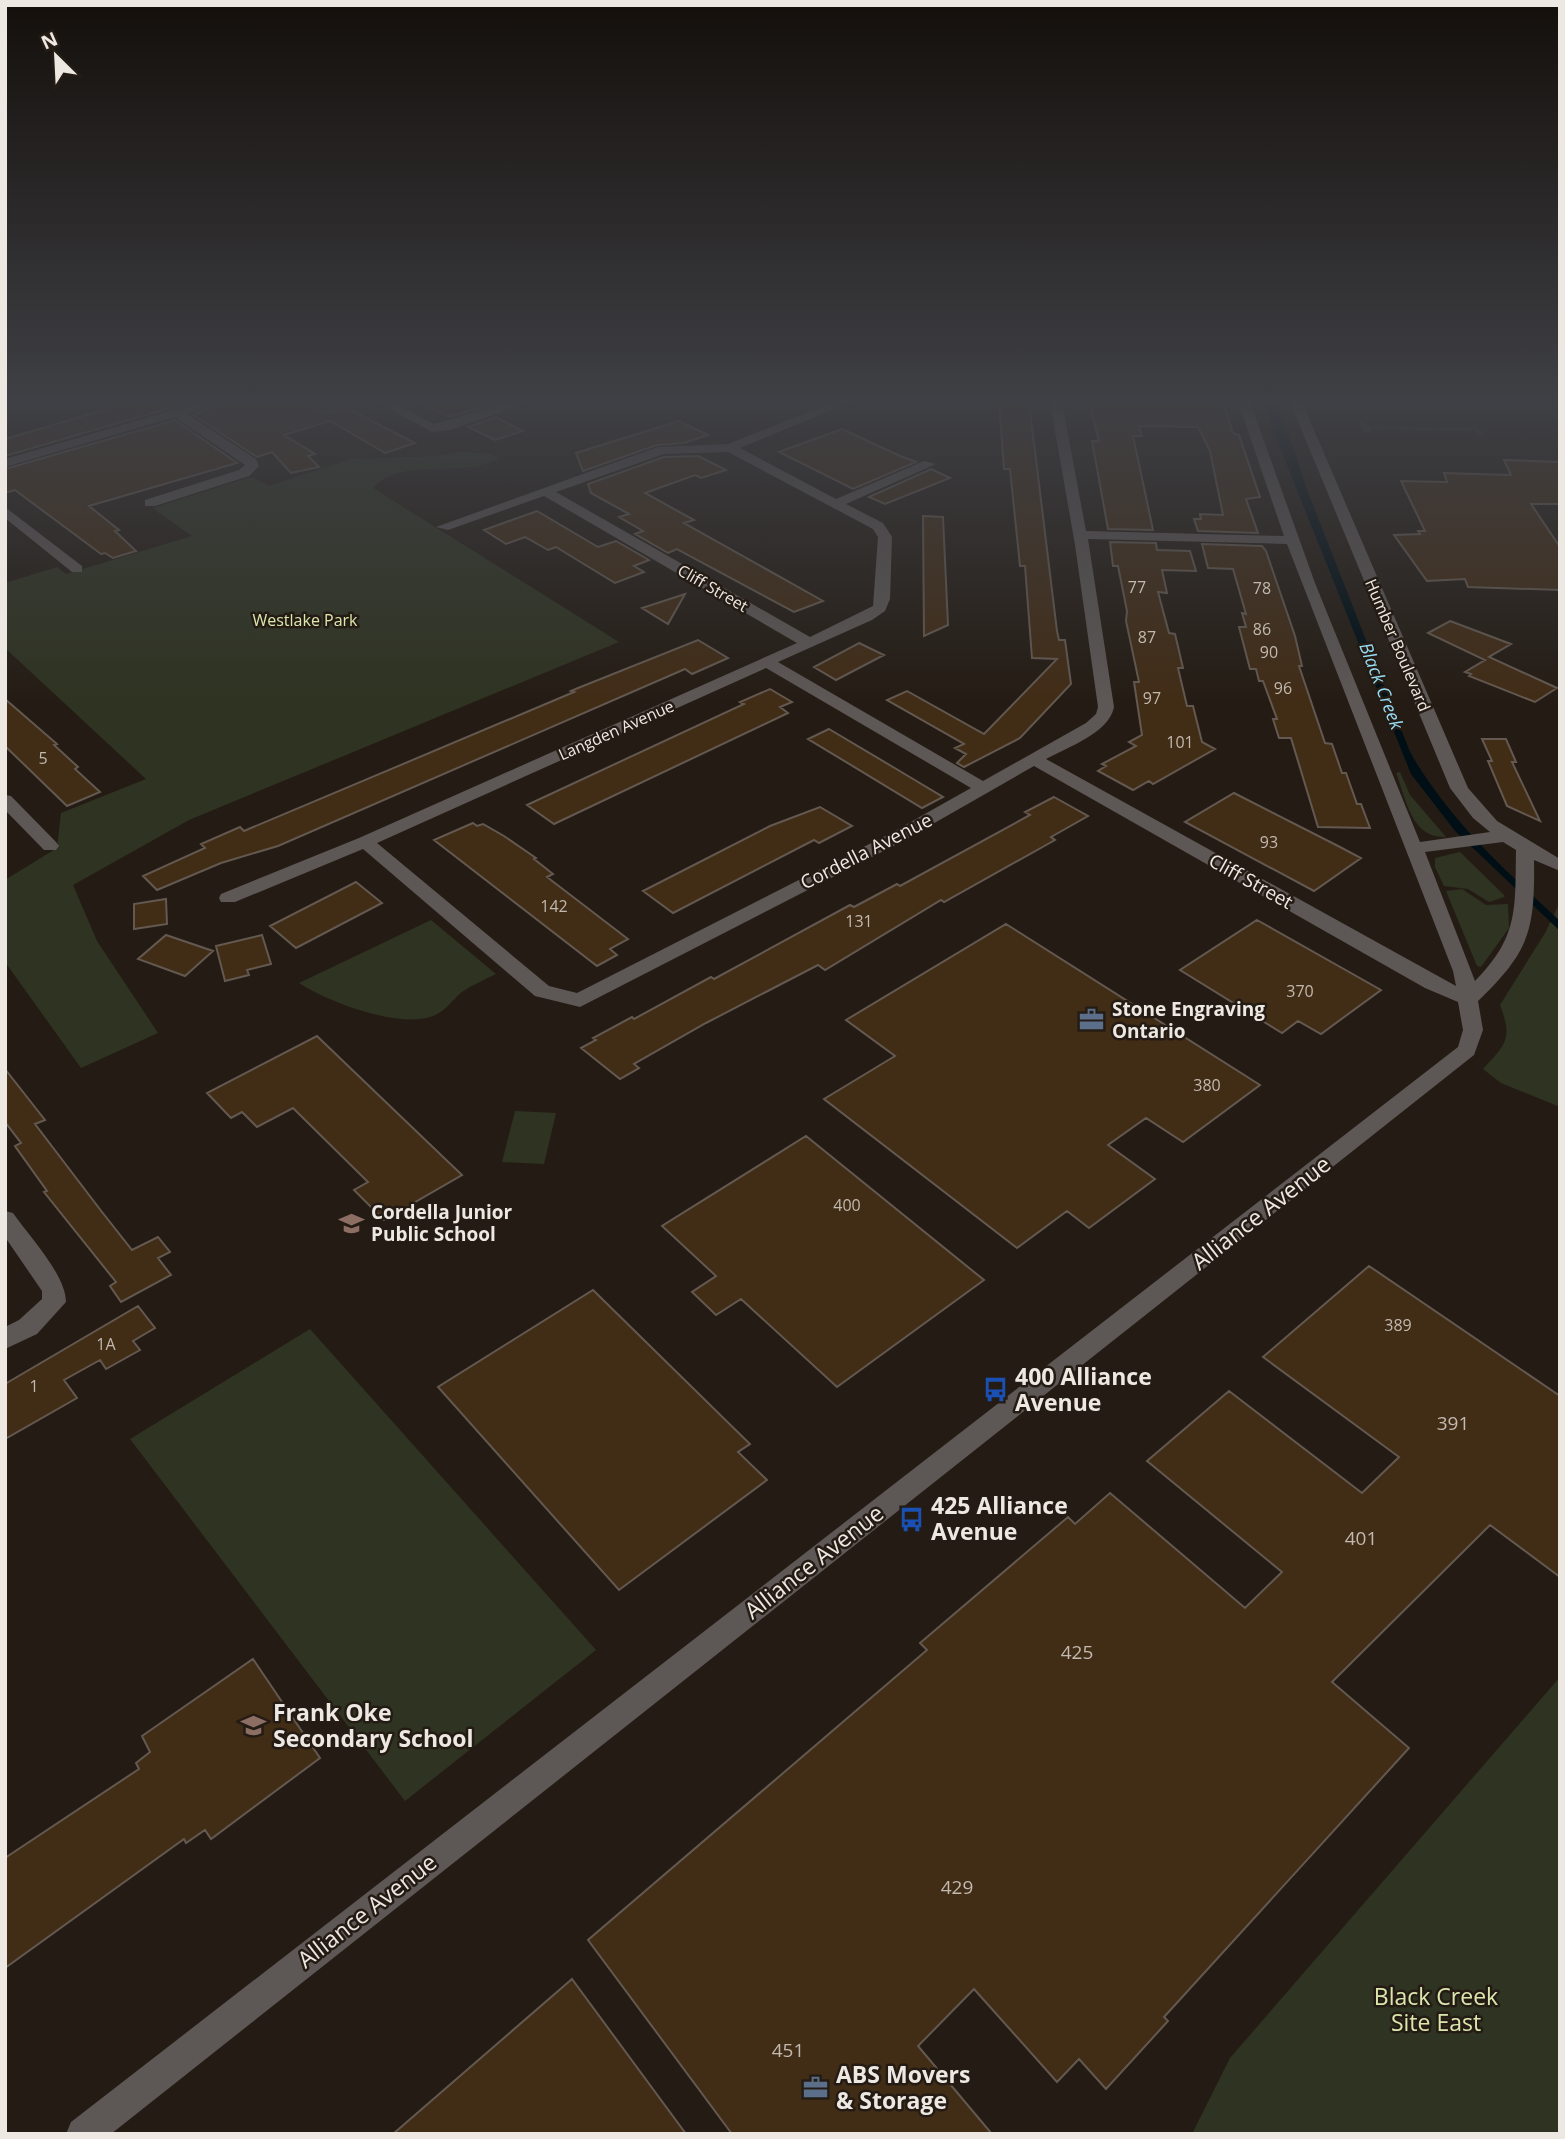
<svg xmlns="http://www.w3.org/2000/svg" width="1565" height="2139" font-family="'Open Sans',sans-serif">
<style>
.green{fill:#2f3321}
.water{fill:#000f15}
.building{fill:#412c16;stroke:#635950;stroke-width:2}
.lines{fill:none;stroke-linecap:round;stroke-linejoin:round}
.minor{fill:#5d5755;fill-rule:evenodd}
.labels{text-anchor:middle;stroke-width:5;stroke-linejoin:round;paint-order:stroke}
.number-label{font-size:16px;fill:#c2b9af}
.far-street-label{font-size:16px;fill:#ede8e2;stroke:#241c14}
.far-park-label{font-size:16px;fill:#dbe7ad;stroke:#241c14}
.far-water-label{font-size:18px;font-style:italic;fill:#98ddf5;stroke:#241c14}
.street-label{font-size:19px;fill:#ede8e2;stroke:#241c14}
.poi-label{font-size:19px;font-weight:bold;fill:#ede8e2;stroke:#241c14;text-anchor:start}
.near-number-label{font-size:19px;fill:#c2b9af}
.near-street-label{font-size:23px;fill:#ede8e2;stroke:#241c14}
.near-poi-label{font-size:23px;font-weight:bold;fill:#ede8e2;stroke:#241c14;text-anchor:start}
.near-park-label{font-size:23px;fill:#dbe7ad;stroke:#241c14}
</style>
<rect width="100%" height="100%" fill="#241c14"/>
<!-- green -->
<path class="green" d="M1364,421L1368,426L1473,428L1474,423L1484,435L1479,436L1475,431L1370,429L1371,433H1364L1359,422Z
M464,452L491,454L499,458C466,480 402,455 373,488L619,642L189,820L73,885L97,941L158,1033L81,1068L5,962V880L57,848L61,813L146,779L5,648V583L57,567L66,574L192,536L152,508L251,477L269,486L352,459L436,456Z
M1400,772L1410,795L1446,837C1411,838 1407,801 1396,773Z
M1460,852L1505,896L1504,897L1489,902L1468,889L1444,886L1435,867V858Z
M1462,889L1486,905L1508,904L1509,928L1481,967L1477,966L1446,891Z
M1560,902V1107L1501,1083L1483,1069C1506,1044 1513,1039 1500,1005L1545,933Z
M431,920L496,974C484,980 472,985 462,992C452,1000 446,1011 433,1016C399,1029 328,1002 299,983Z
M515,1111L556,1113L544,1164L502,1162Z
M310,1329L596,1650L405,1801L130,1439Z
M1560,1677V2134H1192L1230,2058Z"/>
<!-- water -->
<path class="water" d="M1264,402H1274L1294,448L1307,490L1410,752C1449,820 1503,868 1560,921V931L1455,831L1411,774L1278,443Z"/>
<!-- building -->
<path class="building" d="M131,402H191L5,456V439Z
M223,402H309L325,413L345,407L415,443L385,453L330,421L284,435L315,454L308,456L319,467L291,473L272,452L257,457L193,415Z
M423,402H468L480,408L449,417Z
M999,402H1029L1057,631L1059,640H1065L1071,684L1020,738L964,767L957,763L966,754L955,748L964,744L887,700L907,691L984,734L1057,659L1032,658L1025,566H1020L1010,469H1004Z
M1089,402H1223L1233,433L1239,435L1260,497L1246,499L1258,533L1198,531L1194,519H1201L1200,514L1223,515L1210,451L1198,427L1139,426L1142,436H1133L1153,530L1108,529L1092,441H1099Z
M496,417L523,431L495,440L468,427Z
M175,420L237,463L89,506L119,530L115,531L136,551L113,558L105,553L101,554L15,490L5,493V469Z
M679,421L708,435L684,443L657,445L583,471L576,453Z
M842,429L898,455L916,462L853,489L779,452Z
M698,456L726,470L701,478L695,475L645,493L694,520L684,523L823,601L794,612L677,549L668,553L635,534L643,531L619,517L629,514L591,493L588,484L664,457Z
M1504,460L1560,462V504H1531L1560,547V590L1468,587L1465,579L1427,581L1394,535L1420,534L1418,531H1425L1401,481L1447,482L1444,473L1511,475Z
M931,469L950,478L885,504L869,497Z
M537,511L598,547L616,541L649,560L634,566L644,572L615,583L556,547L548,550L525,537L506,544L484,530Z
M923,516L943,517L948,625L924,636Z
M1110,542L1156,543L1157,550L1190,551L1196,571L1162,570L1167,593L1158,592L1169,633L1175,634L1183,668H1178L1187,706H1193L1202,742L1215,749L1153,784L1149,781L1133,790L1098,771L1106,766L1102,764L1136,746L1129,742L1142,735L1134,682H1139L1126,621L1127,611L1118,566H1113Z
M1202,544L1262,546L1266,551L1295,636L1302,666H1299L1325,743L1332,744L1342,773H1346L1357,804H1361L1370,828L1318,827L1291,738H1279L1273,719H1277L1263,681H1259L1256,669H1250L1239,627H1246L1242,613L1246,614L1233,569L1208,568Z
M685,594L668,624L642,608Z
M1450,621L1511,644L1489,657L1557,688L1535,702L1469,676L1471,674L1465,672L1485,660L1428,633Z
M698,640L728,658L692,674L685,669L278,846L221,863L157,890L143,876L205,848L201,844L240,827L244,831L574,692L571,691L578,688Z
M859,643L884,655L836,680L814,667Z
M770,689L792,702L780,707L788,713L554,824L527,805L744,704L740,702Z
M5,699L57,744L54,745L78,767L75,769L100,792L67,806L5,746Z
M829,729L898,770L943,797L922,808L808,739Z
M1482,739H1506L1516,762H1512L1540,821L1507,806L1488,761H1492Z
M1234,793L1340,847L1361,858L1314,891L1185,822Z
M1054,797L1088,816L1051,837L1055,840L944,902L941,900L825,970L818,965L706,1023L634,1064L639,1068L620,1079L581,1048L596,1040L593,1038L632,1017L634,1019L711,977L714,979L850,905L854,907L897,884L900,886L1030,815L1025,812Z
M820,807L852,826L819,843L814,840L673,913L643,891L770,826Z
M473,823L477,826L483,824L504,836L536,858L534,859L553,874L547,877L628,939L610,949L617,955L597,966L434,840Z
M356,882L382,903L296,948L270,926Z
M166,899L167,924L134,929V904Z
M1257,920L1381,990L1321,1034L1298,1021L1282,1033L1180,970Z
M1006,924L1260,1085L1183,1142L1146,1118L1108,1145L1155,1179L1089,1228L1067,1211L1017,1248L824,1099L895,1056L846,1020Z
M166,935L213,951L185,976L138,959Z
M262,935L271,964L247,970L249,975L225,981L216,946Z
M317,1036L344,1062L462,1175L384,1220L354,1190L368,1182L293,1108L257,1127L242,1112L231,1118L207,1093Z
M5,1069L45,1120L35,1124L102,1212L132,1250L158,1237L170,1252L158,1258L171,1275L121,1302L110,1286L116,1282L44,1192L47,1191L15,1146L21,1143L5,1122Z
M806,1136L984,1280L837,1387L741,1299L716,1315L692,1292L716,1276L662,1226Z
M1369,1266L1560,1396V1577L1490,1525L1332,1682L1409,1748L1164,2017L1168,2021L1106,2089L1079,2059L1057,2082L974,1989L918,2046L992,2134H732L588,1940L927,1650L920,1643L1068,1517L1075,1524L1110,1493L1245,1608L1282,1572L1147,1461L1229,1391L1362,1493L1399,1457L1263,1357Z
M593,1290L750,1444L738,1452L767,1480L619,1590L438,1387Z
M138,1306L155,1328L133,1341L140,1350L106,1369L100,1360L64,1380L77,1398L5,1439V1384Z
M253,1659L320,1758L211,1839L205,1830L186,1843L184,1839L5,1968V1858L139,1769L136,1763L150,1752L142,1736Z
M572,1979L686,2134H393Z"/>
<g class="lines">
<!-- minor -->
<path class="minor" d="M201,402H221L187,414L256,459L259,466L249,476L155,506H145V500L239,470L245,465L175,417L5,467V459Z
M377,402H392L434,424L511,402H530L450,430L432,432Z
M834,402H851L740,448L836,499L924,461L936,464L846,504L883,523L892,537L890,599L885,611L872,620L778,662L983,781L1086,723L1096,714L1098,707L1075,545L1050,402H1062L1086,531L1284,536L1238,402H1250L1315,583L1420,842L1490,832L1473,818L1450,788L1290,402H1302L1468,788L1497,821L1560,859V871L1534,860C1535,930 1530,951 1478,1001L1483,1030L1474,1055L111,2134H66L71,2122L1458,1047L1463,1030L1458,1002L1425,988L1034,766L903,841L580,1007L535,996L363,849L235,902H221L219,898L221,894L359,838L797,643L544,496L448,530L436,527L658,447L728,444ZM728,452L873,529L878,537L873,606L810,637L556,492L664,454ZM1088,539L1287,544L1453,971L1456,986L1046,759C1068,747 1109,733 1114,707ZM766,668L971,788L891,833L577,993L549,986L377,843ZM1503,842L1516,850C1515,908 1519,937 1475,981L1425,852Z
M5,507L82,566V572H72L5,518Z
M5,795L11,796L56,842L59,846L56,850H44L5,810Z
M5,1211L13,1213C29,1236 66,1275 66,1302L37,1334L5,1349V1327L19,1320L42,1299V1291L5,1237Z"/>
</g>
<!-- sky -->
<linearGradient id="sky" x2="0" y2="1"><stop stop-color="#140f0b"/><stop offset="0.57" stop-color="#3f4045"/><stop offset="1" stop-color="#3f4045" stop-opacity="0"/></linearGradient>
<rect width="1565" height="702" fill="url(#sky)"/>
<!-- icons -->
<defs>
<symbol id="office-bare" viewBox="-9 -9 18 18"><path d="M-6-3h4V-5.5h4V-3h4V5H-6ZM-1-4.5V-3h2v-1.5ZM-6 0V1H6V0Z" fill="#5c6f8a" stroke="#241c14" stroke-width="2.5" paint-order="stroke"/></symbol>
<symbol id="school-bare" viewBox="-9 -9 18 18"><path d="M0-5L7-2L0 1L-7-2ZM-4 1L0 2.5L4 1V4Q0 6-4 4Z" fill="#8d6e63" stroke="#241c14" stroke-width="2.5" paint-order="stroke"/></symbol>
<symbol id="bus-bare" viewBox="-9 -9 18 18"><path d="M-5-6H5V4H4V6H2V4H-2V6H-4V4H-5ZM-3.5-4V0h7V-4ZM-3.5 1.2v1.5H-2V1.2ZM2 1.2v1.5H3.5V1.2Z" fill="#1a4fb4" stroke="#241c14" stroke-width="2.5" paint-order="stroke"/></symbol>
</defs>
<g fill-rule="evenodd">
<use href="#office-bare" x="1074" y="1002" width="35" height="35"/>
<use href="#school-bare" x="334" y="1206" width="35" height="35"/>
<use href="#bus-bare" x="978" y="1372" width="35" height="35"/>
<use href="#bus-bare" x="894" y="1502" width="35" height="35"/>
<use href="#school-bare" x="236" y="1708" width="35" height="35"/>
<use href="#office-bare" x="798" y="2070" width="35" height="35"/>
</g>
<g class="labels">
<!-- number labels -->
<g class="number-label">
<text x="1137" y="593">77</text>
<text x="1262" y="594">78</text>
<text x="1262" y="635">86</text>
<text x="1147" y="643">87</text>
<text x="1269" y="658">90</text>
<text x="1283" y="694">96</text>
<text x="1152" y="704">97</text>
<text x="1180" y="748">101</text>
<text x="43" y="764">5</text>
<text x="1269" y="848">93</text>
<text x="554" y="912">142</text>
<text x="859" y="927">131</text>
<text x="1300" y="997">370</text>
<text x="1207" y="1091">380</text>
<text x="847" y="1211">400</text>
<text x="1398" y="1331">389</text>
<text x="106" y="1350">1A</text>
<text x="34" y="1392">1</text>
</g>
<!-- far-street labels -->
<g class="far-street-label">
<text transform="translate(713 588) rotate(30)" y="6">Cliff Street</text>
<text transform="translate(1398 645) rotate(67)" y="6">Humber Boulevard</text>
<text transform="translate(616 730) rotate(-24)" y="6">Langden Avenue</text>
</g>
<!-- far-park labels -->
<g class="far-park-label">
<text x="305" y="626">Westlake Park</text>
</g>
<!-- far-water labels -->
<g class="far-water-label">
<text transform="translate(1381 686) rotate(69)" y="6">Black Creek</text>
</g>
<!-- street labels -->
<g class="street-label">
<text transform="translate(866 851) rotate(-27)" y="7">Cordella Avenue</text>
<text transform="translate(1251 881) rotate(29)" y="7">Cliff Street</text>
</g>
<!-- poi labels -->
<g class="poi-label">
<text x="1112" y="1016">Stone Engraving<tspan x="1112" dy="22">Ontario</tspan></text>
<text x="371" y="1219">Cordella Junior<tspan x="371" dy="22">Public School</tspan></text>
</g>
<!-- near-number labels -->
<g class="near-number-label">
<text x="1453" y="1430">391</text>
<text x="1361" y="1545">401</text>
<text x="1077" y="1659">425</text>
<text x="957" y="1894">429</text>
<text x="788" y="2057">451</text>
</g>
<!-- near-street labels -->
<g class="near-street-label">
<text transform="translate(1261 1213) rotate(-38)" y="8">Alliance Avenue</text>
<text transform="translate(814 1562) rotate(-38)" y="8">Alliance Avenue</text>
<text transform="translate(367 1911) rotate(-38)" y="8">Alliance Avenue</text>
</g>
<!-- near-poi labels -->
<g class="near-poi-label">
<text x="1015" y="1385">400 Alliance<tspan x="1015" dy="26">Avenue</tspan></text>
<text x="931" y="1514">425 Alliance<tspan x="931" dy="26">Avenue</tspan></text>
<text x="273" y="1721">Frank Oke<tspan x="273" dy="26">Secondary School</tspan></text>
<text x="836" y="2083">ABS Movers<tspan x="836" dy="26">&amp; Storage</tspan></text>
</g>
<!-- near-park labels -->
<g class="near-park-label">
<text x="1436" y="2005">Black Creek<tspan x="1436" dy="26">Site East</tspan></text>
</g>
</g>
<!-- border -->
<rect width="1565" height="2139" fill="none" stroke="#ede8e2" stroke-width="14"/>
<!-- north arrow -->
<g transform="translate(56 56) rotate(336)" stroke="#241c14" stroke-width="5" paint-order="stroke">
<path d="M0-5L12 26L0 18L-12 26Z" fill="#ede8e2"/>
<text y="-10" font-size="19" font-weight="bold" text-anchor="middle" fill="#ede8e2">N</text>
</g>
</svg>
